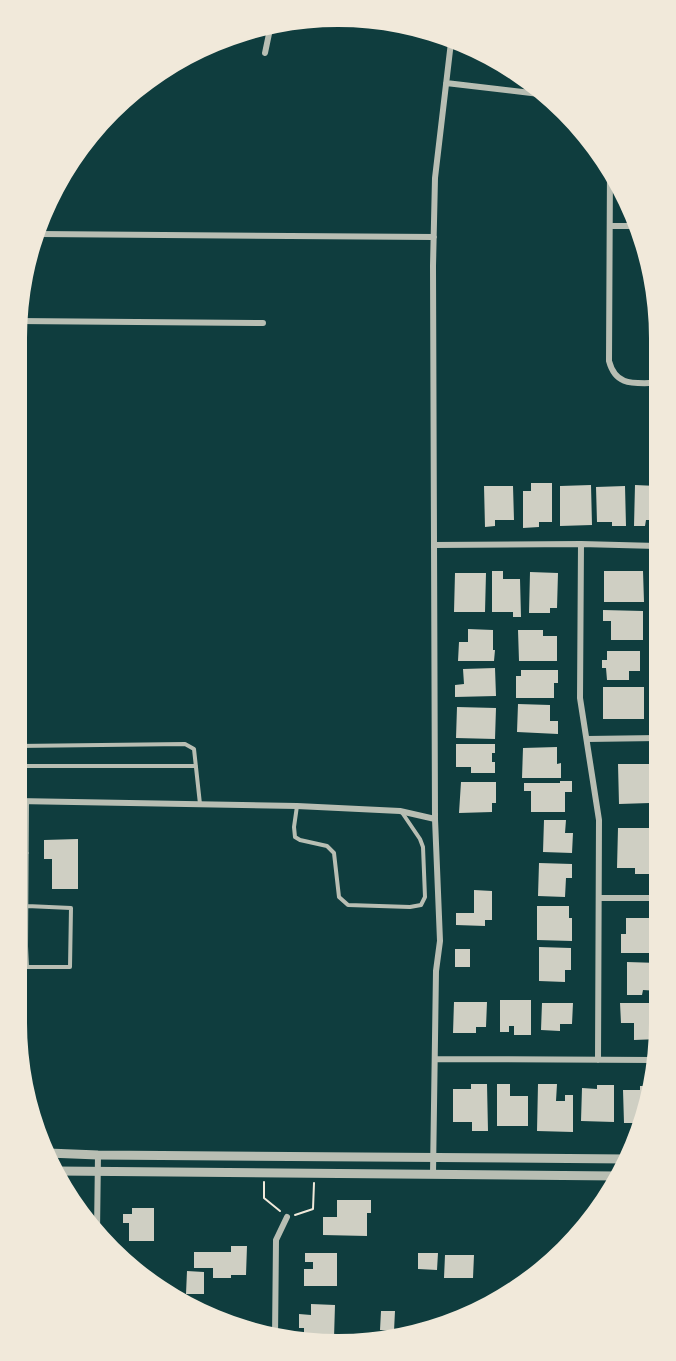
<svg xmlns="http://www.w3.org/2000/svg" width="676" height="1361" font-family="Karla,sans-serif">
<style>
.building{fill:#cfcfc3}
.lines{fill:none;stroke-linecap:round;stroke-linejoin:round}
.path{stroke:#f1e9da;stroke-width:2}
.service{stroke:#b8beb3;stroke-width:4}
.minor{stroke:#b8beb3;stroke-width:6}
.tertiary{stroke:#b8beb3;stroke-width:9}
</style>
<rect width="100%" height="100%" fill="#0f3d3e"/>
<!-- building -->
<path class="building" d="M531,483H552V522H539V527L523,528V491H531Z
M591,485L592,525L560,526V486Z
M635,485L657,486V520H646L645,526H634Z
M484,486H513L514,520H495V526L485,527Z
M625,486L626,526H612V522H597L596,487Z
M492,571H503V579H520L521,617H513V612H492Z
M604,571H643L644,602H604Z
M530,572L558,573L557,608H550V613H529Z
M455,573H486L485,612H454Z
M603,610L643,611V640H611V621H603Z
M468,629L493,630V650H495L494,661H458L459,642H468Z
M518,630H543V636H557V661H519Z
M607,651H640V671H629V680H607L606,668H602V660H607Z
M495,668L496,696L455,697V685L464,684L463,669Z
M521,670H558V683H554V698H516V676H521Z
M603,687H644V719H603Z
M518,704L550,705V721H558V734L517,732Z
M457,707L496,708L495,739L456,738Z
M456,744H495V753H492V762H495V773H471V767H456Z
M557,747V764L561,763V778H522L523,748Z
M655,762H658V803H655Z
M618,764H649L650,803L619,804Z
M560,781H572V792H565V812H531V791H524V783H560Z
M461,782H496V803H492V812L459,813Z
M544,820H566L565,833H573L572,853L543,852Z
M618,828H652V874H635V868H617Z
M78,839V889H52V859H44V840Z
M539,863L572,864V878H566L565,897L538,896Z
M474,890L492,891V920H485V926L456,925V913H474Z
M537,906H569V918H572V941L537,940Z
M626,918H658L659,953H621V934H626Z
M539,947L571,948V970H565V982L539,981Z
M455,949H470V967H455Z
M627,962L659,963V991L643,990L642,995H627Z
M500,1000H531V1035H514V1026H509V1032H500Z
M454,1002H487L486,1027H476V1033H453Z
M542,1003H573L572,1024H560V1031L541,1030Z
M620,1003H659V1039L634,1040V1023H621Z
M471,1084H487L488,1131H472V1122H453V1089H471Z
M497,1084H510V1096H528V1126H497Z
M538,1084H557L556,1101H565V1095H573V1132L537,1131Z
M597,1085H614V1122L581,1121L582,1088L597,1089Z
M640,1086H648L638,1123H624L623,1090H640Z
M337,1200H371V1213H367V1236L323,1235V1217H337Z
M132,1208H154V1241H129V1223H123V1214H132Z
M231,1246H247L246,1275H231V1278H213V1268H194V1252H231Z
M305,1253H337V1286H304V1269H313V1262H305Z
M418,1253H438L437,1270L418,1269Z
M445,1255H474L473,1278H444Z
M187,1271L204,1272V1294H186Z
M311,1304L335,1305L334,1338H304V1328H299V1314L311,1315Z
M381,1311H395L394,1331L380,1330Z"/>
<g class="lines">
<!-- path -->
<path class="path" d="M264,1182V1198L280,1211
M295,1215L313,1209L314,1183"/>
<!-- service -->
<path class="service" d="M17,746L185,744L194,749L200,804
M17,766H196
M297,806L294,827L295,837L300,840L327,846L334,853L339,897L348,905L410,907L421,905L425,897L423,847L420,839L401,811
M17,853H27
M17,946H26L27,801
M26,946L27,967H70L71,908L27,906"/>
<!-- minor -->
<path class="minor" d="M265,53L270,29
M446,83L548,95
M610,169L609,361C616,387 634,383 657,383
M610,226H638
M39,234L434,237
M17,321L263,323
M581,544L580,698L599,820L598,1060
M434,545L581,544L657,546
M587,739L658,738
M17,801L297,806L400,811L435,819
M599,898H658
M435,1059L654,1060
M433,1174L436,971L440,941L435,819L433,266L435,178L451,42
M97,1231L98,1155
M275,1338L276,1240L287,1217"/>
<!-- tertiary -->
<path class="tertiary" d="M48,1153L98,1155L628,1159
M57,1171L618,1176"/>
</g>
<!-- crop -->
<path d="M0 0H676V1361H0ZM338 27H338A311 311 0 0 1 649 338V1023A311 311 0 0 1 338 1334H338A311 311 0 0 1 27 1023V338A311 311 0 0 1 338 27Z" fill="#f1e9da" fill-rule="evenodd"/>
</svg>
